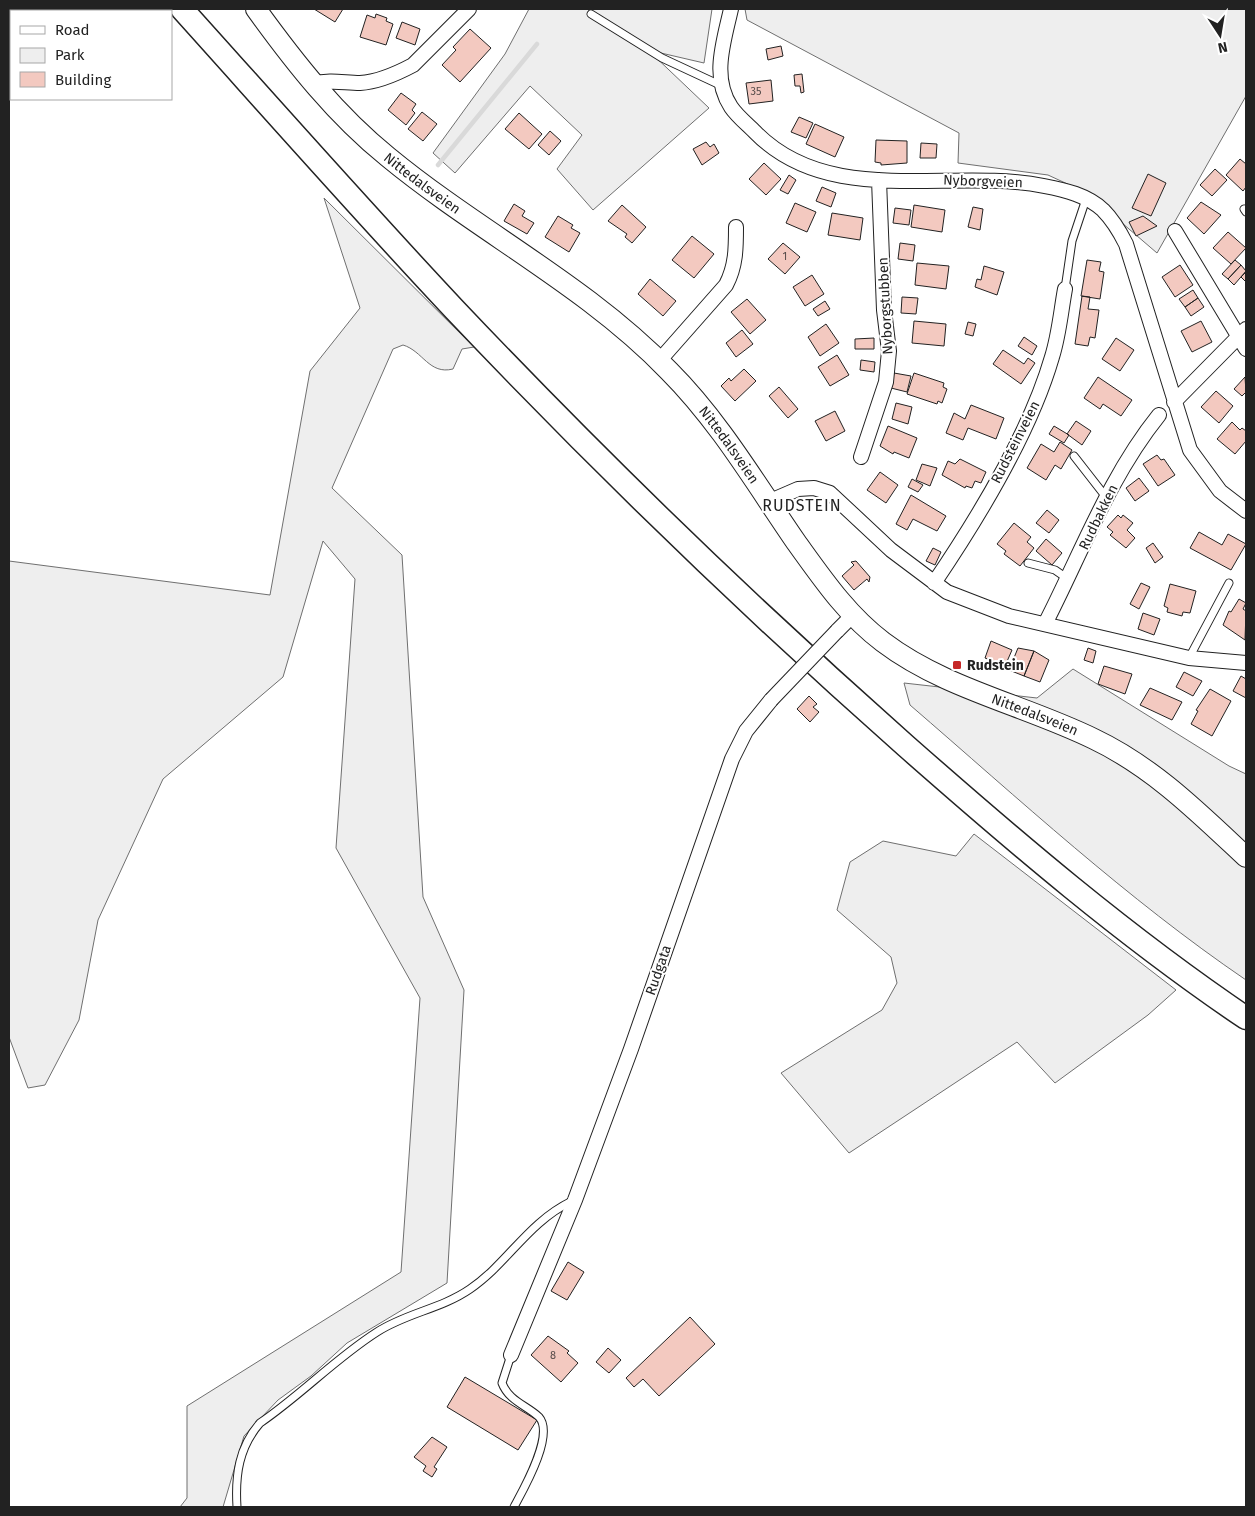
<svg xmlns="http://www.w3.org/2000/svg" width="1255" height="1516" font-family="'Fira Sans',sans-serif">
<style>
.green{fill:#eee;stroke:#6f6f6f}
.lines{fill:none;stroke-linecap:round;stroke-linejoin:round}
.stream{stroke:#d9d9d9;stroke-width:4.5}
.building{fill:#f3c9c0;stroke:#222}
.service-casing{stroke:#222;stroke-width:9}
.minor-casing{stroke:#222;stroke-width:16}
.secondary-casing{stroke:#222;stroke-width:22}
.trunk-casing{stroke:#222;stroke-width:25}
.service{stroke:#fff;stroke-width:7}
.minor{stroke:#fff;stroke-width:14}
.secondary{stroke:#fff;stroke-width:20}
.trunk{stroke:#fff;stroke-width:22}
.minor-bridge-casing{stroke:#222;stroke-width:16;stroke-linecap:butt}
.minor-bridge{stroke:#fff;stroke-width:14}
.poi-dot{fill:#c62828;stroke:#fff;stroke-width:2}
.labels{text-anchor:middle;stroke-width:4;stroke-linejoin:round;paint-order:stroke}
.number-label{font-size:11px;fill:#564c4a}
.street-label{font-size:14px;fill:#222;stroke:#fff}
.poi-label{font-size:14px;font-weight:bold;fill:#222;stroke:#fff;text-anchor:start}
.quarter-label{font-size:16px;letter-spacing:1px;fill:#222;stroke:#fff}
</style>
<rect width="100%" height="100%" fill="#fff"/>
<!-- green -->
<path class="green" d="M529,9H712L704,63L648,50L709,108L593,210L557,169L582,135L530,86L455,173L433,153L505,54Z
M745,9H1246V96L1157,253L1087,193L1048,175L958,163L959,133L747,20Z
M324,198L474,347L462,349L453,369C429,375 423,351 403,345L393,349L332,488L402,555L423,897L464,990L447,1283L347,1343L311,1376L278,1400L244,1436L223,1507H180L187,1498V1406L401,1272L420,998L336,848L355,579L323,541L283,677L163,779L98,920L79,1020L45,1085L28,1088L9,1037V561L270,595L310,371L360,308Z
M1073,669L1229,766L1246,774V980C1127,899 1019,799 910,705L904,683L1037,698Z
M974,834L1176,990L1148,1015L1055,1083L1017,1042L849,1153L781,1073L882,1010L897,983L891,957L837,910L850,862L883,841L956,856Z"/>
<g class="lines">
<!-- stream -->
<path class="stream" d="M438,165L537,44"/>
</g>
<!-- building -->
<path class="building" d="M314,9H343L335,22Z
M376,14L387,18L386,21L393,24L386,45L360,37L367,15L375,18Z
M402,22L420,29L415,45L396,38Z
M470,29L491,48L460,82L442,65L456,50L453,47Z
M781,46L783,56L768,60L766,49Z
M802,74L804,92L801,93L800,86H795L794,75Z
M771,80L773,101L749,104L746,83Z
M401,93L416,104L412,110L415,113L406,125L388,110Z
M422,112L437,124L423,141L408,129Z
M519,113L542,134L529,149L505,129Z
M799,117L813,123L806,138L791,132Z
M815,124L844,137L835,157L806,144Z
M550,131L561,141L549,155L538,145Z
M876,140L907,141V163L881,165V163L875,162Z
M706,142L710,147L714,144L719,153L702,165L693,149Z
M921,143L937,144L936,158H920Z
M1240,159L1246,164V187L1243,191L1226,175Z
M764,163L781,179L766,195L749,179Z
M1215,169L1227,180L1212,196L1200,185Z
M1148,174L1166,183L1151,216L1132,208Z
M789,175L796,180L788,194L780,190Z
M822,187L836,193L831,207L816,201Z
M1201,202L1221,215L1204,234L1187,218Z
M795,203L816,212L807,232L786,223Z
M514,204L525,211L522,216L534,223L527,234L504,221Z
M622,205L646,227L632,243L625,237L627,234L608,221Z
M914,205L945,210L942,232L911,227Z
M973,207L983,209L980,230L968,227Z
M895,208L911,210L909,225L893,223Z
M832,213L863,218L860,240L828,235Z
M558,216L573,225L571,228L580,233L569,252L545,237Z
M1143,216L1157,226L1136,236L1129,222Z
M1228,232L1246,248L1231,264L1213,248Z
M692,236L714,254L694,278L672,260Z
M783,243L800,257L785,274L768,259Z
M900,243L915,245L913,261L898,259Z
M1087,260L1101,262L1099,271L1104,272L1100,299L1081,296Z
M1235,260L1241,265L1228,279L1222,274Z
M917,263L949,266L946,289L915,285Z
M1180,265L1193,285L1175,297L1162,277Z
M1241,265L1246,271L1234,285L1228,279Z
M984,266L1004,272L997,295L975,287L977,279L981,280Z
M1246,272V282L1241,277Z
M812,275L824,294L805,306L793,287Z
M650,279L676,301L663,316L638,294Z
M1193,290L1198,298L1185,307L1179,299Z
M1082,296L1090,297L1088,309L1099,310L1095,338L1090,337L1088,346L1075,344Z
M902,297L918,298L916,314L901,313Z
M1198,298L1204,307L1191,316L1185,307Z
M747,299L766,320L750,334L731,312Z
M825,301L830,309L818,316L813,309Z
M914,321L946,324L944,346L912,343Z
M1201,321L1212,342L1192,352L1181,331Z
M968,322L976,324L973,336L965,334Z
M826,324L839,343L820,356L808,337Z
M742,330L753,344L736,357L726,343Z
M1024,337L1037,346L1032,355L1018,346Z
M874,338V349H855V339Z
M1116,338L1134,350L1120,371L1102,359Z
M1003,350L1024,364L1028,358L1035,363L1021,384L993,364Z
M837,355L849,375L830,386L818,367Z
M861,360L875,362L874,372L860,370Z
M744,369L756,381L735,401L721,386L729,378L731,381Z
M894,373L911,376L907,392L891,388Z
M914,373L944,383L943,387L947,389L942,403L938,401L937,404L907,394Z
M1098,377L1132,400L1121,416L1103,404L1100,409L1084,398Z
M1245,377L1246,392L1242,396L1234,389Z
M779,387L798,409L788,418L769,396Z
M1216,391L1233,406L1219,423L1201,407Z
M896,403L912,407L908,424L892,419Z
M971,405L1004,418L996,439L968,428L963,440L946,433L954,413L965,419Z
M835,411L845,431L826,441L815,421Z
M1076,421L1091,431L1082,445L1067,434Z
M1232,422L1240,430L1242,428L1246,431V441L1235,454L1217,439Z
M888,426L917,438L909,458L894,452L893,454L880,446Z
M1054,426L1069,435L1064,443L1049,434Z
M1060,442L1072,450L1061,469L1055,465L1046,480L1027,468L1041,444L1054,452Z
M1157,455L1161,460L1164,459L1175,475L1158,486L1143,464Z
M960,459L986,472L981,483L975,481L972,488L966,486L965,488L942,475L948,461L955,464Z
M922,464L937,468L930,486L916,480Z
M880,472L898,485L886,503L867,490Z
M1139,478L1149,491L1135,501L1126,488Z
M912,479L923,485L918,492L908,487Z
M911,495L946,516L937,531L913,519L907,530L896,524Z
M1047,510L1059,520L1049,533L1036,523Z
M1118,515L1121,518L1123,515L1133,523L1127,530L1135,538L1126,548L1110,535L1113,532L1107,527Z
M1014,523L1031,537L1027,542L1034,548L1020,566L1004,554L1006,551L997,544Z
M1199,532L1222,545L1228,534L1246,544L1231,570L1190,548Z
M1046,539L1062,553L1052,565L1036,551Z
M1153,543L1163,557L1155,563L1146,548Z
M933,548L941,552L935,565L926,561Z
M856,561L870,577L869,582L867,579L854,590L842,576L854,565L851,562Z
M1141,583L1150,587L1139,609L1130,604Z
M1170,584L1196,591L1190,613L1183,612L1182,616L1167,612L1168,608L1164,606Z
M1239,599L1246,603L1243,609L1246,611L1245,640L1223,625L1229,611L1231,612Z
M1143,613L1160,619L1154,635L1138,629Z
M991,641L1012,650L1005,666L985,658Z
M1018,648L1034,651L1024,676L1009,670Z
M1088,648L1096,651L1093,663L1084,660Z
M1034,651L1049,660L1040,682L1024,676Z
M1104,666L1132,674L1125,694L1098,684Z
M1184,672L1202,681L1193,696L1176,687Z
M1241,676L1246,679V698L1233,691Z
M1150,688L1182,702L1172,720L1140,705Z
M1210,689L1231,701L1212,736L1191,724L1198,711L1196,710Z
M809,696L817,704L813,707L819,712L810,722L797,709Z
M568,1262L584,1272L567,1300L551,1291Z
M690,1317L715,1344L659,1396L643,1379L634,1387L626,1378Z
M548,1336L569,1351L567,1353L578,1363L561,1382L531,1355Z
M608,1348L621,1360L609,1373L596,1362Z
M465,1377L537,1420L518,1450L447,1407Z
M432,1437L447,1447L434,1467L437,1469L432,1477L423,1471L426,1466L414,1457Z"/>
<g class="lines">
<defs>
<path id="service" d="M591,14L662,58L720,85
M1244,209L1246,212
M1065,289L1072,241L1086,199
M1074,456L1106,497
M1028,563L1055,570L1068,579
M1189,658L1229,583
M511,1355L502,1383C509,1401 526,1405 539,1417C555,1435 523,1490 514,1507
M237,1507C235,1475 239,1447 260,1423C301,1395 336,1358 377,1332C406,1313 441,1309 470,1289C508,1263 527,1223 572,1201"/>
<path id="minor" d="M731,9C724,41 711,77 731,107C737,116 747,124 755,132C830,209 950,167 1044,186C1065,190 1087,195 1103,210C1113,220 1120,232 1126,244L1190,450L1220,491L1246,511
M314,84C330,79 344,83 360,83C377,82 398,73 413,65L469,9
M1175,231L1246,349
M659,361L726,285C736,266 736,248 736,227
M1174,402L1246,329
M861,457L886,382L889,351L884,310L879,180
M768,502L798,489L814,488L830,493L891,550L947,592L1009,616L1189,658L1246,663
M934,583C978,518 1030,433 1052,357C1059,335 1061,311 1065,289
M1045,624C1081,554 1109,477 1159,415
M837,631L853,615
M511,1355L575,1200L631,1049L732,759L746,731L771,700"/>
<g id="secondary">
<path id="s1" d="M256,9C295,63 336,115 388,157C479,232 587,286 669,371C719,421 756,484 796,542C822,578 847,615 883,642C945,689 1025,705 1094,739C1153,767 1199,813 1246,857"/>
</g>
<path id="trunk" d="M182,9C272,109 362,211 455,310C599,462 749,607 906,746C1015,842 1126,937 1246,1018"/>
</defs>
<!-- service casing -->
<use href="#service" class="service-casing"/>
<!-- minor casing -->
<use href="#minor" class="minor-casing"/>
<!-- secondary casing -->
<use href="#secondary" class="secondary-casing"/>
<!-- trunk casing -->
<use href="#trunk" class="trunk-casing"/>
<!-- service -->
<use href="#service" class="service"/>
<!-- minor -->
<use href="#minor" class="minor"/>
<!-- secondary -->
<use href="#secondary" class="secondary"/>
<!-- trunk -->
<use href="#trunk" class="trunk"/>
<defs>
<path id="minor-bridge" d="M771,700L837,631"/>
</defs>
<!-- minor-bridge casing -->
<use href="#minor-bridge" class="minor-bridge-casing"/>
<!-- minor-bridge -->
<use href="#minor-bridge" class="minor-bridge"/>
</g>
<!-- markers -->
<rect class="poi-dot" x="952" y="660" width="10" height="10" rx="2.5"/>
<g class="labels">
<!-- number labels -->
<g class="number-label">
<text x="756" y="95">35</text>
<text x="785" y="260">1</text>
<text x="553" y="1359">8</text>
</g>
<!-- street labels -->
<g class="street-label">
<text transform="translate(983 181) rotate(2)" y="5">Nyborgveien</text>
<text dy="5" stroke="none"><textPath href="#s1" startOffset="242">Nittedalsveien</textPath></text>
<text transform="translate(885 306) rotate(-93)" y="5">Nyborgstubben</text>
<text transform="translate(1015 442) rotate(-63)" y="5">Rudsteinveien</text>
<text dy="5" stroke="none"><textPath href="#s1" startOffset="648">Nittedalsveien</textPath></text>
<text transform="translate(1098 517) rotate(-64)" y="5">Rudbakken</text>
<text dy="5" stroke="none"><textPath href="#s1" startOffset="1068">Nittedalsveien</textPath></text>
<text transform="translate(658 970) rotate(-71)" y="5">Rudgata</text>
</g>
<!-- poi labels -->
<g class="poi-label">
<text x="967" y="670">Rudstein</text>
</g>
<!-- quarter labels -->
<g class="quarter-label">
<text x="802" y="511">RUDSTEIN</text>
</g>
</g>
<!-- border -->
<rect width="1255" height="1516" fill="none" stroke="#222222" stroke-width="20"/>
<!-- legend -->
<rect x="10" y="10" width="162" height="90" fill="#ffffff" stroke="#a7a7a7"/>
<rect x="20" y="26" width="25" height="8" fill="#ffffff" stroke="#a7a7a7"/>
<text x="55" y="35" font-size="15" fill="#222222">Road</text>
<rect x="20" y="48" width="25" height="15" fill="#eeeeee" stroke="#a7a7a7"/>
<text x="55" y="60" font-size="15" fill="#222222">Park</text>
<rect x="20" y="72" width="25" height="15" fill="#f3c9c0" stroke="#a7a7a7"/>
<text x="55" y="85" font-size="15" fill="#222222">Building</text>
<!-- north arrow -->
<g transform="translate(1220 35) rotate(168)" stroke="#ffffff" stroke-width="4" paint-order="stroke">
<path d="M0-4L9 19L0 12L-9 19Z" fill="#222222"/>
<text y="-8" font-size="14" font-weight="bold" text-anchor="middle" fill="#222222">N</text>
</g>
</svg>
